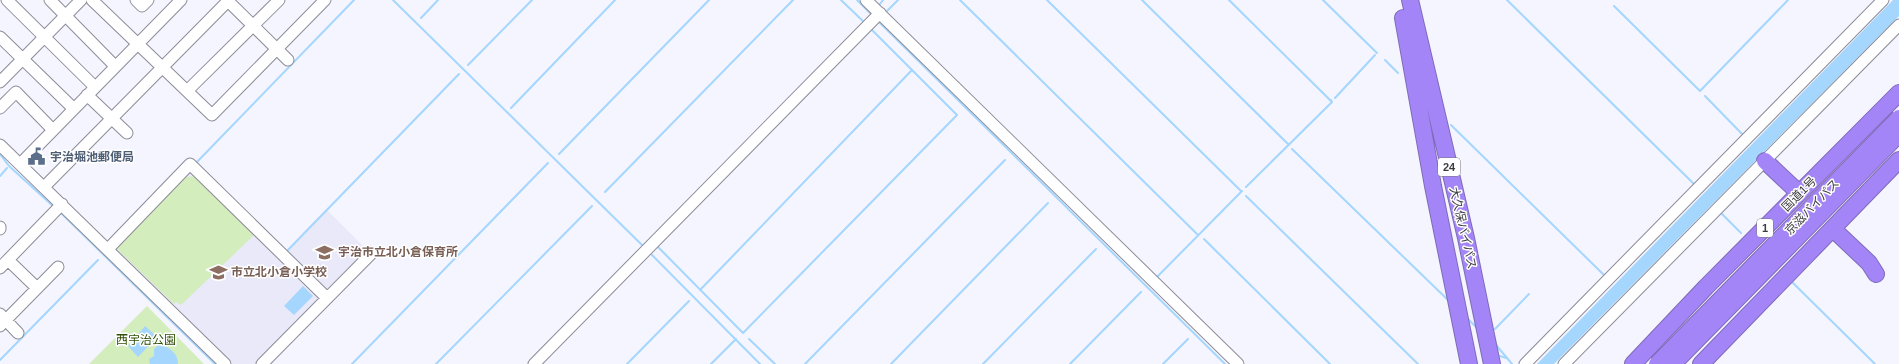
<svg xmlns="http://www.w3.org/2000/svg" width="1899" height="364" font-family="Arial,'Noto Sans JP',sans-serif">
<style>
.built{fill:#e9e9f9}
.green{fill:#d3edbc}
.water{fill:#a4d6fe}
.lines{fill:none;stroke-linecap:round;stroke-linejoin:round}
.stream{stroke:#a4d6fe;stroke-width:2}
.minor-casing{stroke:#8c8c98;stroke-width:13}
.highway-casing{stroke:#7f6bb7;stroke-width:18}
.minor{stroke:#fff;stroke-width:11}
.highway{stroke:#a385f7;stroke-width:16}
.highway-bridge-casing{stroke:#7f6bb7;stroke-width:18;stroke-linecap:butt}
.highway-bridge{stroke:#a385f7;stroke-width:16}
.labels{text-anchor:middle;stroke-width:3;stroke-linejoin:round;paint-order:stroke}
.shield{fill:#fff;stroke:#76767a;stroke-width:1}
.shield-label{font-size:11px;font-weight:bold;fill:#3c3c41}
.service-label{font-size:12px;font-weight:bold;fill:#4e5e75;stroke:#fff;text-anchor:start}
.street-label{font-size:12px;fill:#3c3c41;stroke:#fff}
.education-label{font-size:12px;font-weight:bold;fill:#785e54;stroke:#fff;text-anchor:start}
.park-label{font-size:12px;fill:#315009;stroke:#fff}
</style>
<rect width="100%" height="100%" fill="#f4f5ff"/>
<!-- built -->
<path class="built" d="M190,169L323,297L256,364H231L113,248Z
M326,209L367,250L326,293L284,253Z"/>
<!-- green -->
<path class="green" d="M199,176L255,234L181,305L176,302L174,304L116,248L185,177Z
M147,306L204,364H89Z"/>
<!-- water -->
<path class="water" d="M1893,0H1899V16L1896,19L1554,364H1537Z
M303,286L313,296L294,315L284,306Z
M145,326L157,337L138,357L128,346Z
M158,345C169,346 178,353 178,364H150L149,359L154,356V349Z"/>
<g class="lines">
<!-- stream -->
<path class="stream" d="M393,0L644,247
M841,0L865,23
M857,0L873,16
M960,0L1198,235
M1047,0L1241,191
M1142,0L1289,145
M1229,0L1331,101
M1323,0L1377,53
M1507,0L1694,184
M880,4L883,0
M1614,6L1700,91L1788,0
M885,13L898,0
M421,18L438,0
M877,20L1225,364
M1385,60L1398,73
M468,65L532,0
M1705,96L1744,136
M1335,98L1375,55
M511,108L615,0
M1451,125L1605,276
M1292,149L1449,301
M0,154L9,166L54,207
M559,154L709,0
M195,164L354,0
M0,176L7,168
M1246,187L1332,102L1331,100
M605,192L793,0
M1246,196L1418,364
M59,211L215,364
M1720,212L1741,233
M1204,239L1330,364
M658,247L743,333
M286,252L459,74
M649,252L760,364
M1155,279L1242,191
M1790,280L1875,364
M700,290L912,70
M1467,318L1478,329
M1495,329L1529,294
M743,333L957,115L872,30
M749,339L775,364
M1496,345L1512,364
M1500,356L1506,358
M0,360L98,260
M352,364L548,163
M436,364L592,206
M627,364L689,301
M711,364L736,339
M805,364L1005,160
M891,364L1048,203
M983,364L1096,249
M1070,364L1141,292
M1163,364L1188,339"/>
<defs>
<path id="minor" d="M7,0L95,87
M50,0L115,66
M92,0L212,115L325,0
M136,0L142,6L148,0
M227,0L288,60
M866,0L1238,364
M0,37L74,109
M0,82L81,0
M187,91L279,0
M87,95L127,133
M0,108L16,92L53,130
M0,145L225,364
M20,164L181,0
M44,187L229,0
M0,227V229
M108,249L190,164L327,298
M8,260L37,288
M0,268L62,204
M0,314L18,333
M0,326L58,267
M262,364L371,254
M534,364L880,13
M1525,364L1883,0
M1564,364L1899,25"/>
<path id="highway" d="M1410,0L1466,238L1492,364
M1403,18L1433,186L1469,364
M1765,161L1799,193
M1833,229L1869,263L1876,274
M1633,364L1706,287L1899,93
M1701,364L1899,160"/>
</defs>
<!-- minor casing -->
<use href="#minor" class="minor-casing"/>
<!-- highway casing -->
<use href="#highway" class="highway-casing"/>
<!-- minor -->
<use href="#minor" class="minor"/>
<!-- highway -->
<use href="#highway" class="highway"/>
<defs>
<path id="highway-bridge" d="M1657,364L1899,118
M1673,364L1899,134"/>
</defs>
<!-- highway-bridge casing -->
<use href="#highway-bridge" class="highway-bridge-casing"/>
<!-- highway-bridge -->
<use href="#highway-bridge" class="highway-bridge"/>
</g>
<!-- icons -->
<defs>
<symbol id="civic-bare" viewBox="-9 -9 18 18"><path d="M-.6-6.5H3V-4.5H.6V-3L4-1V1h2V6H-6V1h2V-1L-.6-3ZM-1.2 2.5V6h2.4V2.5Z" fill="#5c6f8a" stroke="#fff" stroke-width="2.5" paint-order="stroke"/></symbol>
<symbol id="school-bare" viewBox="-9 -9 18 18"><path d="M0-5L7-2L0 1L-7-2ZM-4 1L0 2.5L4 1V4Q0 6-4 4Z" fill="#8d6e63" stroke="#fff" stroke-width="2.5" paint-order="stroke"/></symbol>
</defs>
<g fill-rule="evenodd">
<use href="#civic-bare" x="24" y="144" width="25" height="25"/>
<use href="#school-bare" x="312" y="240" width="25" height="25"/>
<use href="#school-bare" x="206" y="260" width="25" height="25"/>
</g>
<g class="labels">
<!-- shield labels -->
<g class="shield">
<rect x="1438" y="158" width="22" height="18" rx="3"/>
<rect x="1757" y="219" width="16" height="18" rx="3"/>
</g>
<g class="shield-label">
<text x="1449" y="171">24</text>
<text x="1765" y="232">1</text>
</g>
<!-- service labels -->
<g class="service-label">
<text x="50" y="161">宇治堀池郵便局</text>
</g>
<!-- street labels -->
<g class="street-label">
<text transform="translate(1799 194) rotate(-45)" y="4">国道1号</text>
<text transform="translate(1812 207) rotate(-46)" y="4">京滋バイパス</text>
<text transform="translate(1463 228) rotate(77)" y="4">大久保バイパス</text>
</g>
<!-- education labels -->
<g class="education-label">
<text x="338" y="256">宇治市立北小倉保育所</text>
<text x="231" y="276">市立北小倉小学校</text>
</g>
<!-- park labels -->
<g class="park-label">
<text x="146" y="344">西宇治公園</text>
</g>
</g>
</svg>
